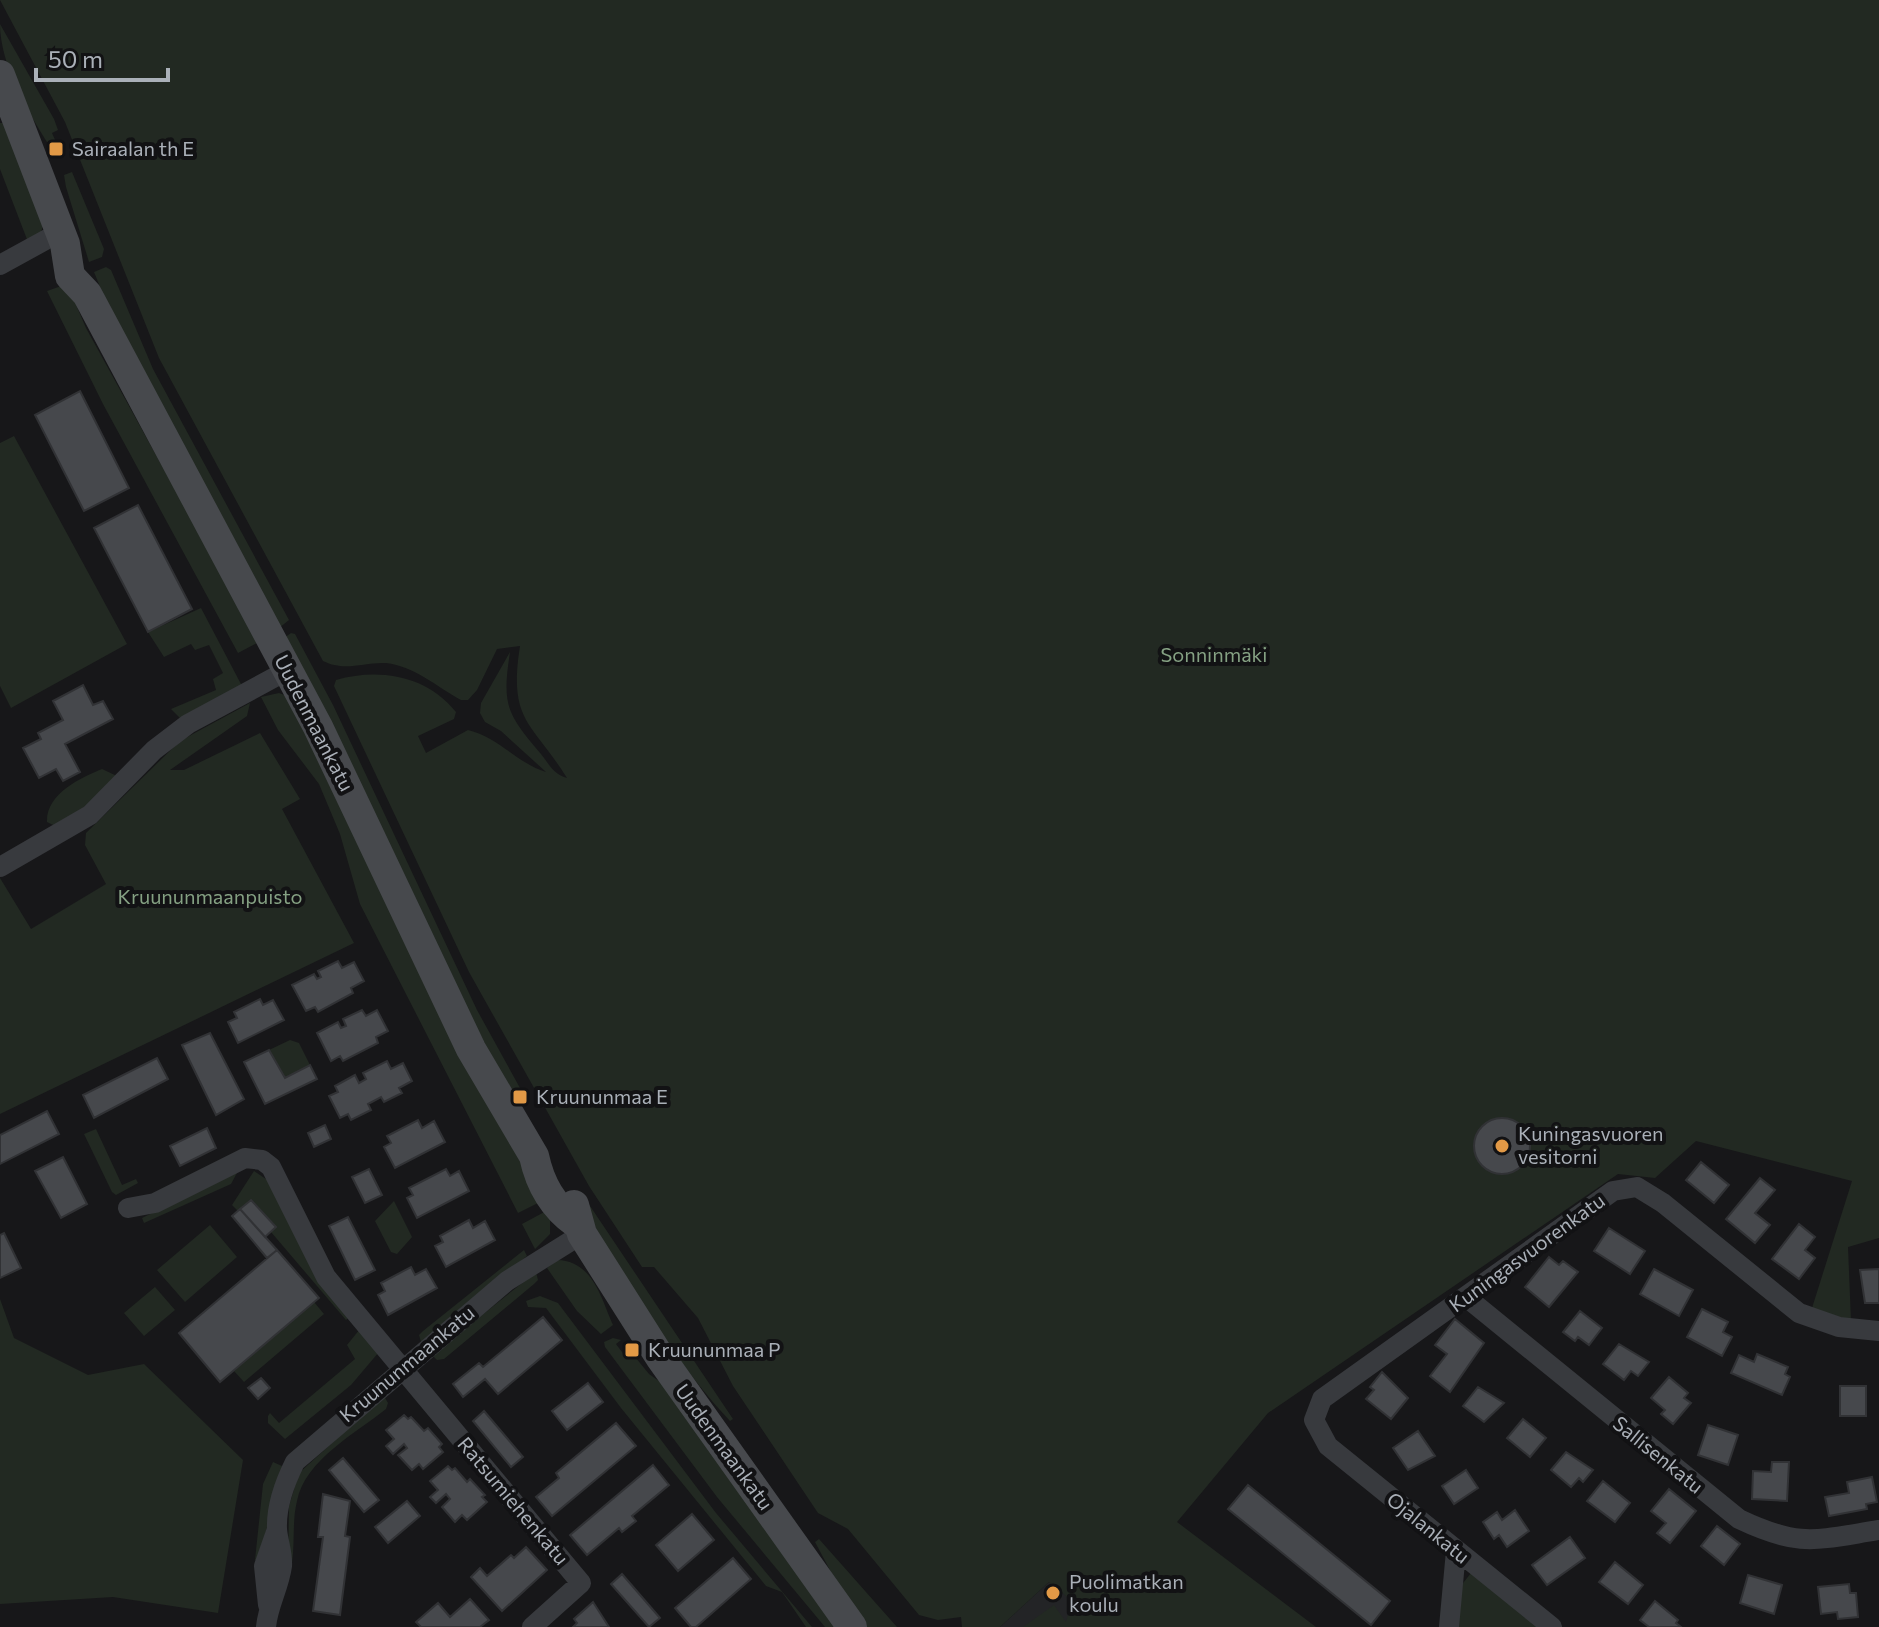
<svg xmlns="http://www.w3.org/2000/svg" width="1879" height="1627" font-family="Commissioner,sans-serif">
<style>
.built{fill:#232426}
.green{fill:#222922}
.building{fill:#46484c;stroke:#313235;stroke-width:2}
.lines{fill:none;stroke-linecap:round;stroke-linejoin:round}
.street{stroke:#383a3e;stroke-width:20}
.secondary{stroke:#47494d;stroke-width:30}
.poi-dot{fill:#e29946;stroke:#121214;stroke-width:3}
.labels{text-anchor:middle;stroke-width:8;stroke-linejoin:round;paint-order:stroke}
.poi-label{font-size:20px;fill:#aab0b8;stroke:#121214;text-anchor:start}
.park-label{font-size:20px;fill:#85a183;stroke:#121214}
.street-label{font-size:20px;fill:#aab0b8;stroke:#121214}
</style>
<rect width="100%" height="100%" fill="#171719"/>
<!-- built -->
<path class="built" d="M1049,1582L1130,1627H1000Z"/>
<!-- green -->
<path class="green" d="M0,0H1879V1238L1848,1247L1851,1321L1812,1308L1852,1181L1696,1141L1655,1178L1618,1174L1268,1413L1177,1522L1316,1627H1023L1054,1605L1066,1622L1072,1601L1049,1582L1000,1627H962L961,1617L938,1620L919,1615L848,1529L818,1513L733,1386L698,1318L654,1267H642L589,1186L469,972L334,686L336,680C379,668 426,675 456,712L454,719L418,736L426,753L468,730C498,737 517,763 546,772L501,731L485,722L480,713L481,703L510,652C502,705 506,713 541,754C550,765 553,774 567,778C532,722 508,722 520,646L497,649L477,690L468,700H461C437,687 414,666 386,663C363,662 345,672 323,661L159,358L65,122Z
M0,24L54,119L58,130L52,133L56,142L49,145C28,112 0,65 0,24Z
M0,123H4L43,226L41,232L28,242L0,169Z
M72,172L104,249L102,257L89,262L66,187L64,175Z
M106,267L111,270L153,369L289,620L279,628L105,299L94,272Z
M67,284L86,328L259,642L238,653L103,404L47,291Z
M14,436L127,644L11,708L0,686V443Z
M201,608L242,686L180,718L171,709L216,690L213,679L223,673L209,645L195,650L191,644L164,657L148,632Z
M291,633L295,634L333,705L477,1010L520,1088L514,1092L492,1061L284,638Z
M279,693L287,696L544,1200L518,1213L360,904L340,834L319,784L278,730L261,697Z
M250,703L247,716L170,770H184L260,733L300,799L282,809L354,943L0,1114V878L31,929L106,884L85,845L86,833L180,741Z
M102,769L119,777L91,804L55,826L47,822C46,794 80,778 102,769Z
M290,1040L299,1043L310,1065L285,1078L269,1050Z
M96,1129L122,1185L136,1179L138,1183L116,1195L112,1192L84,1134Z
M238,1171L231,1184L144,1223L142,1218Z
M254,1171L269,1181L349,1317L346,1320L271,1232L276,1227L252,1200L238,1211L232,1205Z
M580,1191L733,1419L730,1421C667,1354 622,1272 575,1194Z
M394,1201L412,1237L397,1254L391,1252L375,1221Z
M550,1209V1234L535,1249L522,1224Z
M210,1225L237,1257L185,1302L157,1270Z
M524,1250L527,1256L421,1342L419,1335L423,1331Z
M557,1260C593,1261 601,1298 613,1325L601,1334L577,1311L547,1268Z
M536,1272L538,1280L534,1284L444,1359L437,1360L432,1355Z
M155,1287L175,1310L144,1336L124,1313Z
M540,1296L558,1303L716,1513L812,1627H806L782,1592L766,1586L621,1408L546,1308L528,1307L526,1301Z
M0,1299L14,1338L88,1375L144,1364L243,1460L218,1613L113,1597L0,1604Z
M314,1302L324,1314L244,1382L234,1371Z
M360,1329L379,1352L351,1385L285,1439L268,1423V1416L270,1413L279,1423L355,1359L347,1345Z
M613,1338L621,1340L616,1344L625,1356L631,1352L649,1374L663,1384L838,1627H825L717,1497L605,1347L604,1342Z
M384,1396L388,1403L386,1409C356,1433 305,1460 297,1501C292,1521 295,1543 292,1563L288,1565L289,1506L299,1473Z
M273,1462L282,1466L259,1560H255L263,1484Z
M819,1539L897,1627H867L839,1587L815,1542Z
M1471,1573L1542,1627H1457L1460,1587Z"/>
<!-- building -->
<path class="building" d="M80,391L129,488L84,511L35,415Z
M138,505L192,609L148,632L94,528Z
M83,685L93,705L103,701L113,719L65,744L80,772L63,781L56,769L39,778L23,748L41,739L38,733L63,720L53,701Z
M338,961L342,968L354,962L364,981L351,988L353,993L318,1012L315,1007L306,1011L292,985L314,974L317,979L321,977L318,971Z
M260,999L263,1005L273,1000L284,1020L238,1043L228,1022L237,1018L234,1012Z
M362,1010L366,1016L377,1010L388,1031L376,1037L378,1043L343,1061L340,1056L331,1061L317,1033L338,1022L341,1028L346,1026L343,1019Z
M210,1033L244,1099L216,1115L182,1045Z
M269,1050L285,1078L310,1065L317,1079L265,1104L244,1062Z
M157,1058L168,1079L94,1118L83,1095Z
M387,1061L391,1069L403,1063L412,1081L399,1088L402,1093L384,1102L381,1097L368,1104L371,1110L351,1120L348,1114L340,1118L329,1096L338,1092L335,1086L355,1075L359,1083L366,1079L363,1073Z
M47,1111L59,1134L0,1164V1135Z
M1474 1146a28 28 0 1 1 56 0a28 28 0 1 1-56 0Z
M418,1120L422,1128L434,1121L445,1142L395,1168L384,1147L391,1143L387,1136Z
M325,1125L331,1139L314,1147L308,1133Z
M207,1128L216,1148L180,1166L170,1146Z
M63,1157L87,1204L61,1218L35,1171Z
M1701,1162L1729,1185L1714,1203L1686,1180Z
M369,1169L382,1195L365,1203L352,1177Z
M446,1169L450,1176L459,1171L469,1191L417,1218L407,1198L413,1195L409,1188Z
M1760,1178L1775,1190L1755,1213L1770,1225L1755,1243L1726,1219Z
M251,1200L276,1227L265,1237L240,1209Z
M240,1209L277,1250L267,1258L232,1216Z
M348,1217L375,1270L355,1280L329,1226Z
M469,1220L473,1228L485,1221L495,1240L446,1267L435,1246L443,1242L440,1236Z
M1799,1224L1815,1237L1805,1250L1815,1258L1799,1279L1772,1259Z
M1609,1228L1645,1251L1630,1274L1594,1251Z
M4,1233L21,1268L0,1278V1235Z
M277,1250L319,1298L220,1382L179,1333Z
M1549,1257L1559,1265L1563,1261L1578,1272L1549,1307L1525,1287Z
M411,1267L415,1275L426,1269L437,1288L388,1315L378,1295L385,1291L381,1283Z
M1654,1269L1693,1290L1679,1316L1640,1294Z
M1879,1269V1303H1865L1860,1270Z
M1702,1309L1728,1322L1723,1332L1732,1337L1722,1356L1687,1337Z
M1580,1311L1602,1328L1589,1345L1578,1337L1575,1341L1563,1332Z
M543,1317L562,1340L498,1394L485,1379L463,1397L453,1384L479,1363L483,1367Z
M1455,1319L1484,1343L1450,1392L1430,1376L1447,1354L1435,1345Z
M1619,1344L1649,1362L1638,1376L1631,1371L1624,1380L1603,1364Z
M1757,1354L1788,1367L1785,1374L1790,1377L1782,1395L1731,1373L1739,1355L1754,1362Z
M1382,1372L1408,1398L1391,1419L1366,1399L1374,1390L1370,1387Z
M1669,1377L1688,1393L1684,1398L1691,1403L1673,1424L1661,1414L1665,1410L1651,1398Z
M261,1378L270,1388L258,1399L248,1388Z
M588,1383L603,1402L567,1430L552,1411Z
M1840,1386H1866V1416H1840Z
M1478,1387L1504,1403L1484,1422L1463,1406Z
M484,1411L523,1457L511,1467L473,1421Z
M404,1415L408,1419L411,1417L424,1431L428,1428L442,1444L439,1447L443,1452L423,1469L419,1464L412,1470L398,1455L407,1448L404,1444L393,1454L386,1446L394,1439L386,1430Z
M1523,1419L1546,1438L1530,1457L1507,1438Z
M616,1423L636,1446L552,1516L536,1497L559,1478L556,1473Z
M1708,1425L1738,1435L1728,1465L1698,1455Z
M1418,1431L1435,1456L1408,1470L1393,1448Z
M1566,1452L1593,1470L1583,1482L1579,1478L1571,1487L1551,1470Z
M343,1458L379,1500L364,1512L329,1470Z
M1772,1462H1789L1787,1501L1752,1499L1753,1471L1771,1472Z
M653,1465L669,1485L632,1516L636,1521L622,1532L619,1528L587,1555L570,1535Z
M448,1466L452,1470L455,1468L467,1482L470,1479L485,1495L482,1497L487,1502L467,1520L462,1515L455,1522L442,1507L450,1499L446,1494L436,1503L430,1497L438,1490L430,1481Z
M1466,1470L1478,1488L1454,1504L1442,1486Z
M1872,1477L1877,1502L1866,1504L1867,1509L1829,1516L1825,1497L1849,1493L1847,1482Z
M1603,1481L1630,1503L1615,1522L1587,1501Z
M1248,1485L1390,1601L1371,1625L1228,1509Z
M1669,1489L1696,1511L1670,1543L1657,1533L1666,1523L1651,1511Z
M323,1494L350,1501L345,1536L350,1537L340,1615L313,1611L323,1537H318Z
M407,1501L420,1516L388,1543L375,1527Z
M1515,1510L1529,1531L1507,1547L1499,1535L1494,1539L1483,1522L1497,1512L1502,1520Z
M692,1514L714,1540L678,1571L656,1545Z
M1717,1526L1740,1544L1724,1565L1701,1546Z
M1570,1537L1585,1558L1547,1585L1532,1565Z
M526,1547L547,1570L502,1611L471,1577L480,1568L487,1576L511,1555L514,1558Z
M733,1558L751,1579L696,1627H691L675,1608Z
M1615,1562L1643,1585L1628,1604L1599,1582Z
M622,1574L660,1618L649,1627L611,1584Z
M1748,1575L1782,1585L1774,1614L1740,1603Z
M1849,1584L1850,1593H1856L1858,1617L1838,1619L1837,1612L1821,1614L1818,1587Z
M470,1599L489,1620L480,1627H421L416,1622L438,1603L450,1617Z
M1655,1601L1678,1620L1676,1623L1681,1627H1649L1640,1620Z
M593,1602L609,1627H573L577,1623L574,1619Z"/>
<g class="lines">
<!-- street -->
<path class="street" d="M0,265L60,232
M0,867L90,815L154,750L188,724L288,670
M128,1208L155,1203L245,1158L262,1160L271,1167L326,1277L581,1583L532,1627
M1466,1297L1739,1519C1800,1548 1815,1540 1879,1530
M268,1605L264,1566L277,1529
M266,1627C268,1605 279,1588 282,1566C283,1553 278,1542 277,1529C276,1506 285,1482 295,1462L507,1281L582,1234
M1449,1627L1456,1551
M1552,1627L1328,1446L1314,1420L1322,1399L1613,1191L1637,1187L1663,1203L1799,1313L1839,1327L1879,1331"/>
<!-- secondary -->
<path class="secondary" d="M0,75L65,244L70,276L87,294L318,727L471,1049L534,1156C540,1184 552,1206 576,1223
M574,1205L582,1234L660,1357L852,1627"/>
</g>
<!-- markers -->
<g class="poi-dot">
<rect x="48" y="141" width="16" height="16" rx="4"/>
<rect x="512" y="1089" width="16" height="16" rx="4"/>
<circle cx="1502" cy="1146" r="8"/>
<rect x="624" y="1342" width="16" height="16" rx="4"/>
<circle cx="1053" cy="1593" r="8"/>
</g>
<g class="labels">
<!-- poi labels -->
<g class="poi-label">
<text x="72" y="156">Sairaalan th E</text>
<text x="536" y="1104">Kruununmaa E</text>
<text x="1518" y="1141">Kuningasvuoren<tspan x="1518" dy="23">vesitorni</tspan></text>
<text x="648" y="1357">Kruununmaa P</text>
<text x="1069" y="1589">Puolimatkan<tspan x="1069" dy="23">koulu</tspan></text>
</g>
<!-- park labels -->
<g class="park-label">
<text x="1214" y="662">Sonninmäki</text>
<text x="210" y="904">Kruununmaanpuisto</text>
</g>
<!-- street labels -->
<g class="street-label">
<text transform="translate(314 723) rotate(63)" y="7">Uudenmaankatu</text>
<text transform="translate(1527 1253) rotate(-36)" y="7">Kuningasvuorenkatu</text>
<text transform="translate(407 1364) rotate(-40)" y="7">Kruununmaankatu</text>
<text transform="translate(724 1447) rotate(54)" y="7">Uudenmaankatu</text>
<text transform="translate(1658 1455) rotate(39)" y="7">Sallisenkatu</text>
<text transform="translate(513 1501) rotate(50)" y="7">Ratsumiehenkatu</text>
<text transform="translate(1428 1528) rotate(39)" y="7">Ojalankatu</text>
</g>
</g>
<!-- scale -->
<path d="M36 68v12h132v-12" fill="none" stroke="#aab0b8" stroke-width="4"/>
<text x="48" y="68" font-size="24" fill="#aab0b8" stroke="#121214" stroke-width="6" paint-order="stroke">50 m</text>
</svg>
